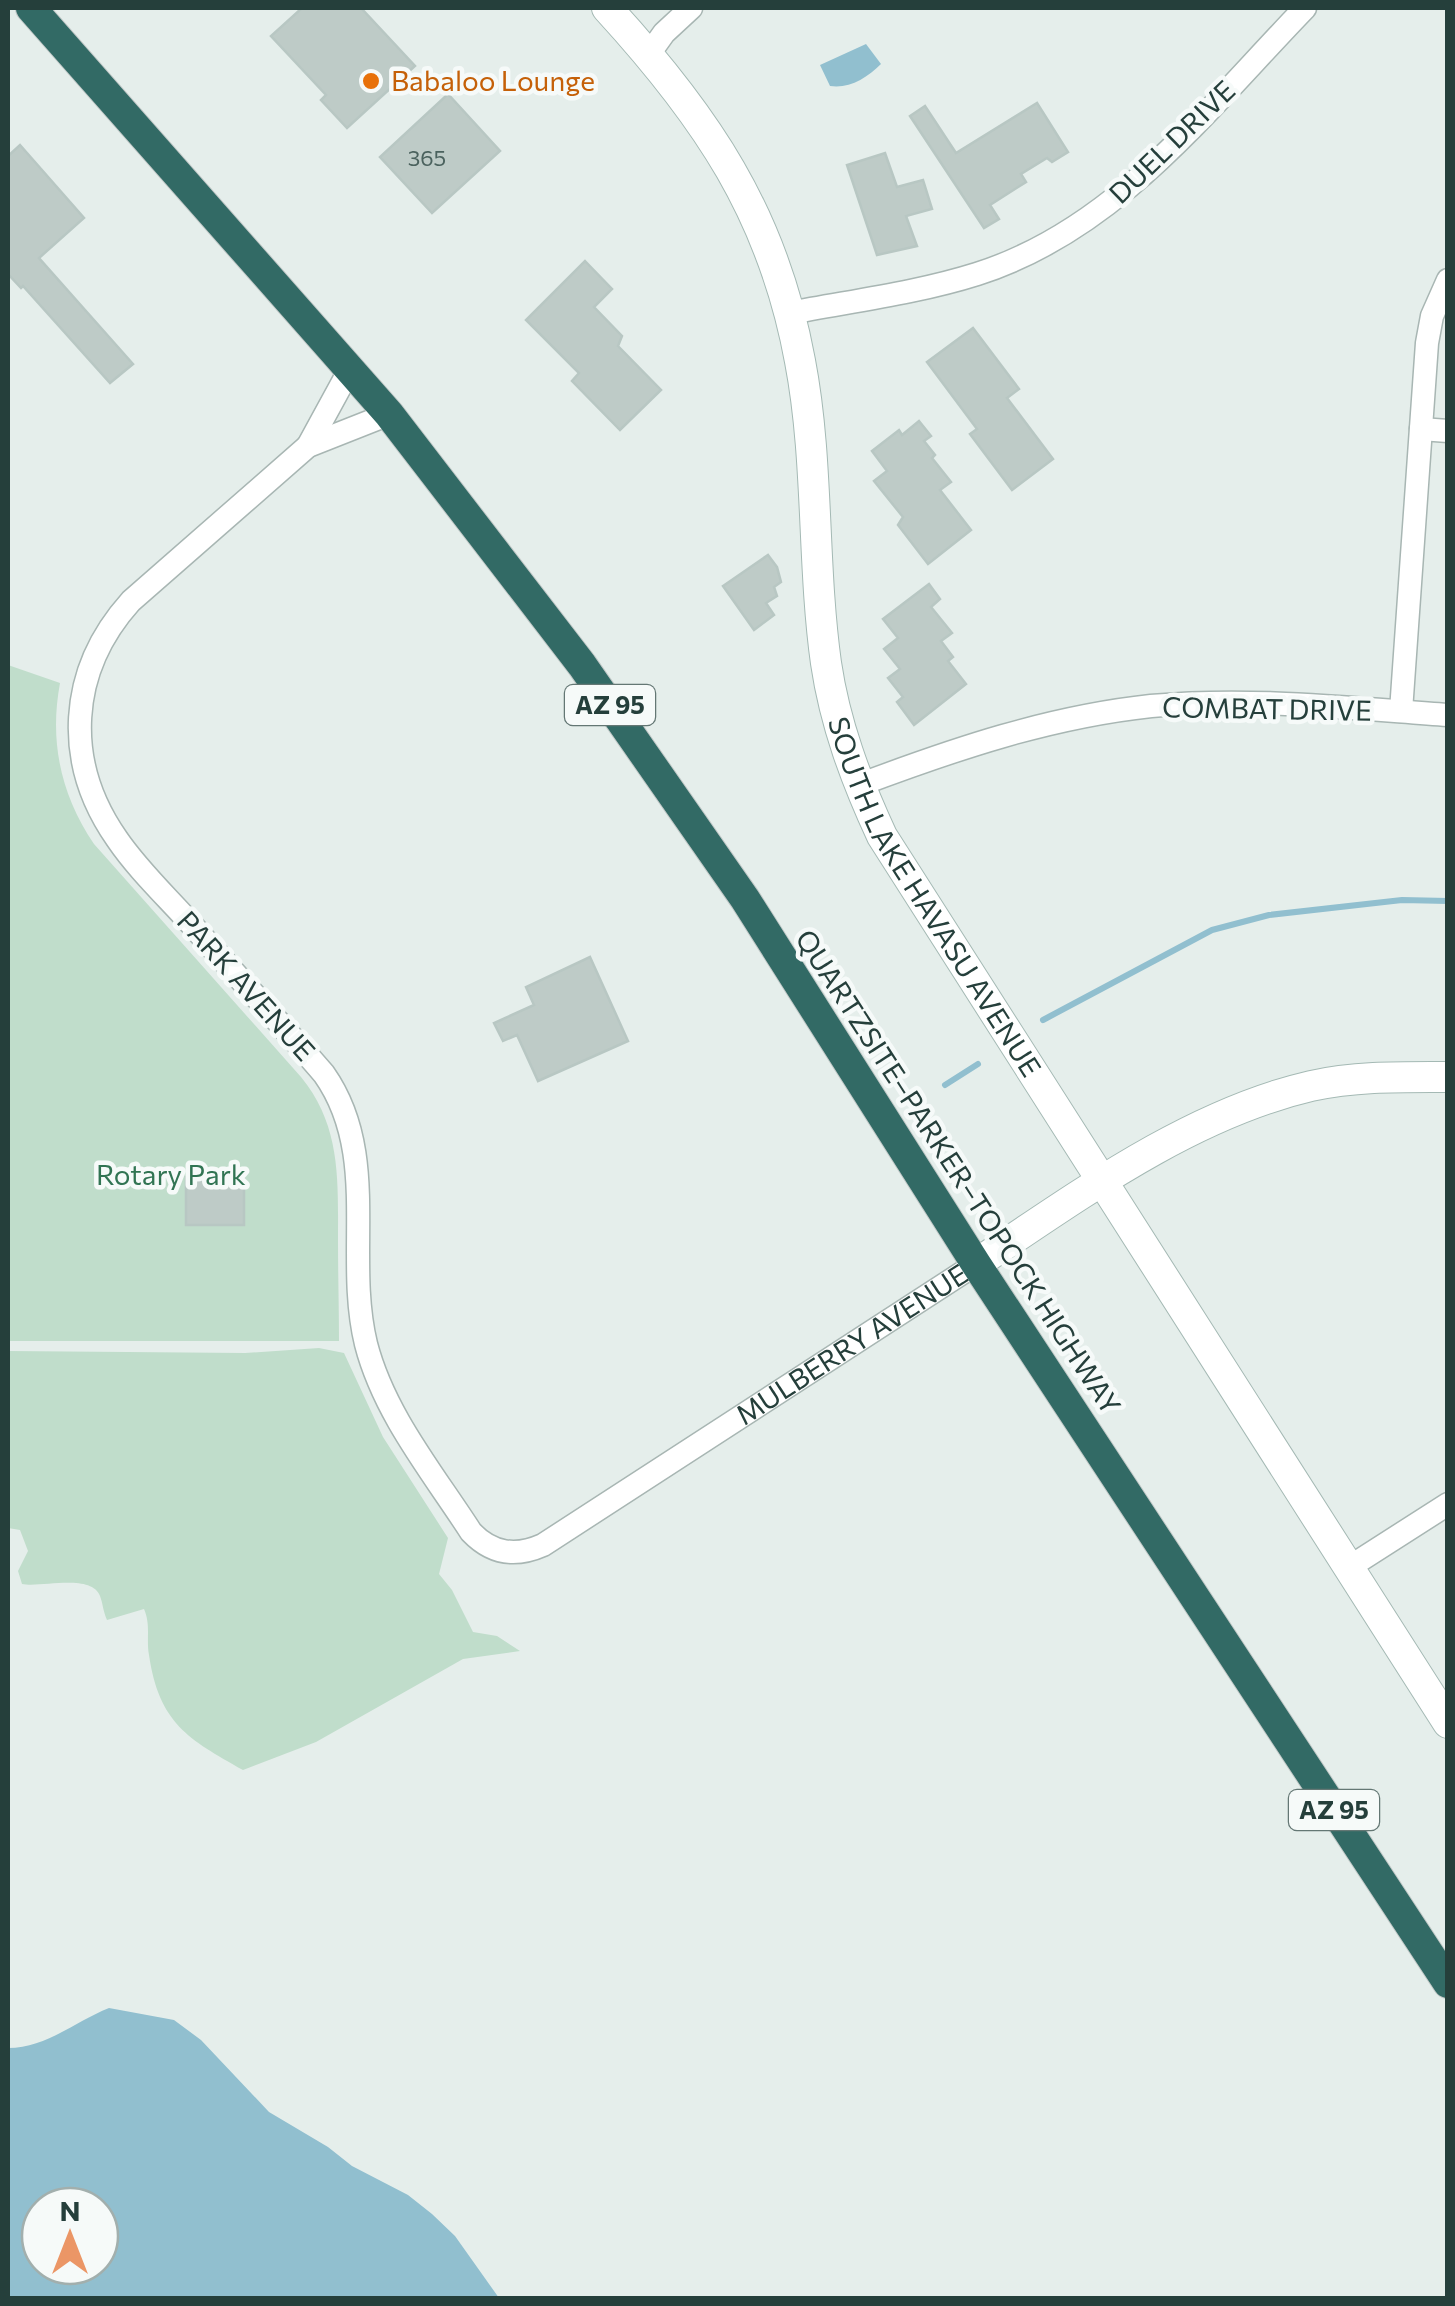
<svg xmlns="http://www.w3.org/2000/svg" width="1455" height="2306" font-family="Commissioner,sans-serif">
<style>
.green{fill:#c0ddcb}
.water{fill:#91bfcf;fill-rule:evenodd}
.lines{fill:none;stroke-linecap:round;stroke-linejoin:round}
.stream{stroke:#91bfcf;stroke-width:6}
.building{fill:#becbc7;stroke:#b8c7c3;stroke-width:2.5}
.street-casing{stroke:#a8b6b3;stroke-width:25}
.secondary-casing{stroke:#a4b9b4;stroke-width:32}
.highway-casing{stroke:#c2c9c8;stroke-width:32}
.street{stroke:#fff;stroke-width:22}
.secondary{stroke:#fff;stroke-width:30}
.highway{stroke:#326a65;stroke-width:30}
.food-dot{fill:#e8710a;stroke:#f6faf9;stroke-width:4}
.labels{text-anchor:middle;stroke-width:9;stroke-linejoin:round;paint-order:stroke}
.number-label{font-size:22px;fill:#4b625e}
.shield{fill:#f6faf9;stroke:#647774;stroke-width:2.5}
.shield-label{font-size:25px;font-weight:bold;fill:#253f3b}
.food-label{font-size:28px;fill:#c56008;stroke:#f6faf9;text-anchor:start}
.street-label{font-size:28px;fill:#253f3b;stroke:#f6faf9}
.park-label{font-size:28px;fill:#317453;stroke:#f6faf9}
</style>
<rect width="100%" height="100%" fill="#e5eeeb"/>
<!-- green -->
<path class="green" d="M8,665L60,683C49,742 61,795 94,844L301,1077C341,1126 338,1179 338,1240C338,1274 339,1308 339,1341H8Z
M319,1348L344,1353L383,1437L448,1538L439,1574L452,1590L473,1632L497,1636L520,1651L463,1659L316,1742L243,1770C188,1739 159,1723 149,1655C146,1639 151,1625 144,1609L107,1620C103,1611 103,1604 100,1596C91,1573 41,1588 22,1584L18,1571L28,1551L20,1530L8,1528V1351L245,1353Z"/>
<!-- water -->
<path class="water" d="M866,44L881,64C867,78 849,89 830,86L820,65Z
M109,2008L174,2020L201,2040L269,2112L328,2147L352,2166L408,2195L432,2214L455,2236L499,2298H8V2048C46,2048 74,2022 109,2008ZM40,2206H100V2266H40Z"/>
<g class="lines">
<!-- stream -->
<path class="stream" d="M1043,1020L1212,930L1269,915L1402,900L1448,901
M945,1085L978,1064"/>
</g>
<!-- building -->
<path class="building" d="M302,8H361L415,66L347,128L321,100L326,95L271,36Z
M448,94L500,151L432,213L380,157Z
M1037,103L1068,152L1052,162L1047,158L1021,174L1026,182L990,205L999,219L984,228L910,116L925,106L956,153Z
M20,145L84,218L39,258L133,364L110,383L23,286L21,288L8,274V156Z
M885,153L897,187L923,180L932,209L906,216L917,246L877,255L847,165Z
M585,261L612,289L594,307L622,336L618,346L661,390L620,430L572,381L579,373L526,320Z
M973,328L1019,389L1007,398L1053,459L1012,490L970,434L977,429L927,362Z
M919,421L931,436L924,441L935,455L932,458L951,482L940,490L971,530L928,564L898,525L903,517L874,481L887,471L872,451L899,430L902,435Z
M768,555L777,567L781,582L774,587L777,596L766,603L774,615L754,630L723,586Z
M929,584L940,599L931,607L952,633L941,641L953,657L948,661L966,684L914,725L897,702L903,697L888,678L900,669L884,649L898,638L883,619Z
M590,957L628,1041L538,1081L517,1035L503,1041L494,1023L534,1005L526,987Z
M186,1177H244V1225H186Z"/>
<g class="lines">
<defs>
<g id="street">
<path d="M649,54L664,33L691,8"/>
<path d="M790,313C852,301 917,293 977,274C1116,230 1207,109 1305,8"/>
<path id="s1" d="M389,414L308,446L131,601C68,671 63,762 117,839C138,870 167,897 192,925C236,975 281,1024 324,1074C381,1155 344,1254 366,1344C384,1414 433,1473 471,1532C492,1554 516,1557 543,1545L976,1264"/>
<path d="M1421,429L1448,431"/>
<path d="M308,446L350,369"/>
<path d="M1401,711L1427,343L1432,316L1448,280"/>
<path d="M859,785C955,749 1049,717 1151,706C1250,697 1349,708 1448,715"/>
<path d="M1348,1568L1448,1504"/>
</g>
<g id="secondary">
<path id="s2" d="M607,8C706,116 773,214 800,361C819,460 812,563 826,663C835,724 856,780 882,836L1448,1723"/>
<path d="M976,1264C1078,1196 1190,1114 1311,1086C1356,1076 1402,1077 1448,1077"/>
</g>
<path id="highway" d="M31,8L389,414L582,665L745,899L976,1264L1448,1983"/>
</defs>
<!-- street casing -->
<use href="#street" class="street-casing"/>
<!-- secondary casing -->
<use href="#secondary" class="secondary-casing"/>
<!-- highway casing -->
<use href="#highway" class="highway-casing"/>
<!-- street -->
<use href="#street" class="street"/>
<!-- secondary -->
<use href="#secondary" class="secondary"/>
<!-- highway -->
<use href="#highway" class="highway"/>
</g>
<!-- markers -->
<circle class="food-dot" cx="371" cy="81" r="10"/>
<g class="labels">
<!-- number labels -->
<g class="number-label">
<text x="427" y="166">365</text>
</g>
<!-- shield labels -->
<g class="shield">
<rect x="565" y="685" width="90" height="40" rx="8"/>
<rect x="1289" y="1790" width="90" height="40" rx="8"/>
</g>
<g class="shield-label">
<text x="610" y="714">AZ 95</text>
<text x="1334" y="1819">AZ 95</text>
</g>
<!-- food labels -->
<g class="food-label">
<text x="391" y="91">Babaloo Lounge</text>
</g>
<!-- street labels -->
<g class="street-label">
<text transform="translate(1172 142) rotate(-44)" y="10">DUEL DRIVE</text>
<text transform="translate(1267 709) rotate(1)" y="10">COMBAT DRIVE</text>
<text dy="10" stroke="none"><textPath href="#s2" startOffset="972">SOUTH LAKE HAVASU AVENUE</textPath></text>
<text transform="translate(246 986) rotate(48)" y="10">PARK AVENUE</text>
<text transform="translate(958 1172) rotate(57)" y="10">QUARTZSITE–PARKER–TOPOCK HIGHWAY</text>
<text dy="10" stroke="none"><textPath href="#s1" startOffset="1835">MULBERRY AVENUE</textPath></text>
</g>
<!-- park labels -->
<g class="park-label">
<text x="171" y="1185">Rotary Park</text>
</g>
</g>
<!-- border -->
<rect width="1455" height="2306" fill="none" stroke="#253f3b" stroke-width="20"/>
<!-- north arrow -->
<g transform="translate(70 2236)"><circle r="48" fill="#f6faf9" stroke="#a2afad" stroke-width="2.5"/>
<path d="M0-8L18 38L0 25L-18 38Z" fill="#eb9666"/>
<text y="-15" font-size="28" font-weight="bold" text-anchor="middle" fill="#253f3b">N</text>
</g>
</svg>
